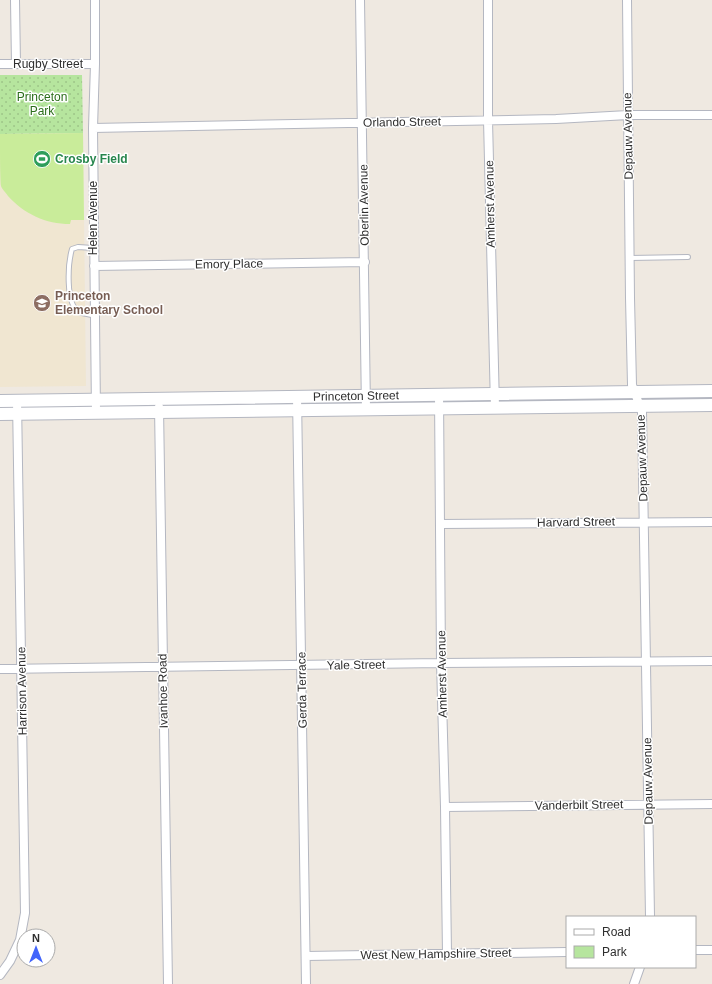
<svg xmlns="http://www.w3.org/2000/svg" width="712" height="984" font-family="Arial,sans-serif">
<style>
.education{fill:#f0e6d1}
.green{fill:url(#green-dots)}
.pitch{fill:#c9ec9a}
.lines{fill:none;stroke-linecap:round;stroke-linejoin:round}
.service-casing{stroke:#b4b7c1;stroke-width:6}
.minor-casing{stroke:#b4b7c1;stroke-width:10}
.secondary-casing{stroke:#b4b7c1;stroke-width:14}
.service{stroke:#fff;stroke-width:4}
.minor{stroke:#fff;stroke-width:8}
.secondary{stroke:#fff;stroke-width:12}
.labels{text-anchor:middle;stroke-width:3;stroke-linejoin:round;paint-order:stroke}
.street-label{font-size:12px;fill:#2e2e2e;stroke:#fff}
.park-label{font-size:12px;fill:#2c6e1b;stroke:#fff}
.leisure-label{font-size:12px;font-weight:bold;fill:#27864d;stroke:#fff;text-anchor:start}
.education-label{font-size:12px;font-weight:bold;fill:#785e54;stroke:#fff;text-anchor:start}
</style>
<defs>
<pattern id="green-dots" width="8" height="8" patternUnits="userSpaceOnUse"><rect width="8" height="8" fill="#b6e59e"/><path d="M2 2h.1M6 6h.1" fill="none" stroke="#9dc588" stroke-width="1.8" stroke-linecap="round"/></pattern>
</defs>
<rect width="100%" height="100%" fill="#efe9e1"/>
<!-- education -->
<path class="education" d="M83,133L86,386L0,387V134Z"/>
<!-- green -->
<path class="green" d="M0,75H82L83,133L0,134Z"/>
<!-- pitch -->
<path class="pitch" d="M83,133L84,220H71L70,224C46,224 24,214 8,196C6,193 2,189 1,186C0,180 0,143 0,134Z"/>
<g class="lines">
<defs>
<path id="service" d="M93,248L78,247L72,249C68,263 65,304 79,312C83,314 90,314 95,316
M630,258L688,257"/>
<path id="minor" d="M15,0L16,64
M95,0V64L93,128L96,413
M360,0L366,409
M488,0V120L495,407
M627,0L630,298L632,385L642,412L650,917
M0,64H95
M93,128L556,119L628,115H712
M94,266L365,262
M439,394L441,663L445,807L447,954
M297,396L306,984
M159,407L168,984
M440,524L712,522
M0,669L441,663L712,661
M445,807L712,804
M695,950H712
M306,956L567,952
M0,975L10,961L20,940L25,913L17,400
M634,984L640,967"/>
<path id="secondary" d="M0,401L712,391
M0,414L712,405"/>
</defs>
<!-- service casing -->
<use href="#service" class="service-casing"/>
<!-- minor casing -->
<use href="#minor" class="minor-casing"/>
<!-- secondary casing -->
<use href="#secondary" class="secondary-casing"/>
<!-- service -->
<use href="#service" class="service"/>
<!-- minor -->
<use href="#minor" class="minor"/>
<!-- secondary -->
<use href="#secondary" class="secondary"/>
</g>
<!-- icons -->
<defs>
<symbol id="stadium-disc" viewBox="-11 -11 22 22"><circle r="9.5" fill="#2e9e5b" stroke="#fff"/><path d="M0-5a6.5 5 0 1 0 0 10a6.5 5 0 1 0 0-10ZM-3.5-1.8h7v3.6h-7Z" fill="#fff"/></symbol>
<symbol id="school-disc" viewBox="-11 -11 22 22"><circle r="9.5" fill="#8d6e63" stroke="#fff"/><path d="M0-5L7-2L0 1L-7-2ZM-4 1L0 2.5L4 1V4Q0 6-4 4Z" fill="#fff"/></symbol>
</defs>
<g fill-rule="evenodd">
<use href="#stadium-disc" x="32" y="149" width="20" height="20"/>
<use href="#school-disc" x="32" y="293" width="20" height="20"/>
</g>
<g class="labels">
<!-- street labels -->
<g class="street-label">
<text x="48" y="68">Rugby Street</text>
<text transform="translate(402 122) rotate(-1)" y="4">Orlando Street</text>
<text transform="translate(628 136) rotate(-91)" y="4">Depauw Avenue</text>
<text transform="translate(490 204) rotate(-91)" y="4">Amherst Avenue</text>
<text transform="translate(364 205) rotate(-91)" y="4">Oberlin Avenue</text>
<text transform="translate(93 218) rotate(-90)" y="4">Helen Avenue</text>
<text transform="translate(229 264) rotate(-1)" y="4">Emory Place</text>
<text transform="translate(356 396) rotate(-1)" y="4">Princeton Street</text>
<text transform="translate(642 458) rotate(-92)" y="4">Depauw Avenue</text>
<text transform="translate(576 522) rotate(-1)" y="4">Harvard Street</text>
<text transform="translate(356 665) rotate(-1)" y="4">Yale Street</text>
<text transform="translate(442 674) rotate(-91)" y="4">Amherst Avenue</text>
<text transform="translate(302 690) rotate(-91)" y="4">Gerda Terrace</text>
<text transform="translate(22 691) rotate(-91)" y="4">Harrison Avenue</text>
<text transform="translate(163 691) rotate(-91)" y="4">Ivanhoe Road</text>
<text transform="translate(648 781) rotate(-91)" y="4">Depauw Avenue</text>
<text transform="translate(579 805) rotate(-1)" y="4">Vanderbilt Street</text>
<text transform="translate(436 954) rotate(-1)" y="4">West New Hampshire Street</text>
</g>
<!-- park labels -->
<g class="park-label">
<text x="42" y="101">Princeton<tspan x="42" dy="14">Park</tspan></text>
</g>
<!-- leisure labels -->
<g class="leisure-label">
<text x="55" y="163">Crosby Field</text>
</g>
<!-- education labels -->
<g class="education-label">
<text x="55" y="300">Princeton<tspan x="55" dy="14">Elementary School</tspan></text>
</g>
</g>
<!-- legend -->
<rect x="566" y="916" width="130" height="52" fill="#ffffff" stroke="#ababab"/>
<rect x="574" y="929" width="20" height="6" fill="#ffffff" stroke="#ababab"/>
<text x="602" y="936" font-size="12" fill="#2e2e2e">Road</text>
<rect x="574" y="946" width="20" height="12" fill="#b6e59e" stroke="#ababab"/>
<text x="602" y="956" font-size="12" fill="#2e2e2e">Park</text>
<!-- north arrow -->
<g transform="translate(36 948)"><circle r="19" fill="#ffffff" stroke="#ababab"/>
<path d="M0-3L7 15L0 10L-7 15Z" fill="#4264fb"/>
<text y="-6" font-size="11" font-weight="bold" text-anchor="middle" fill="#2e2e2e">N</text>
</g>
</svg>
